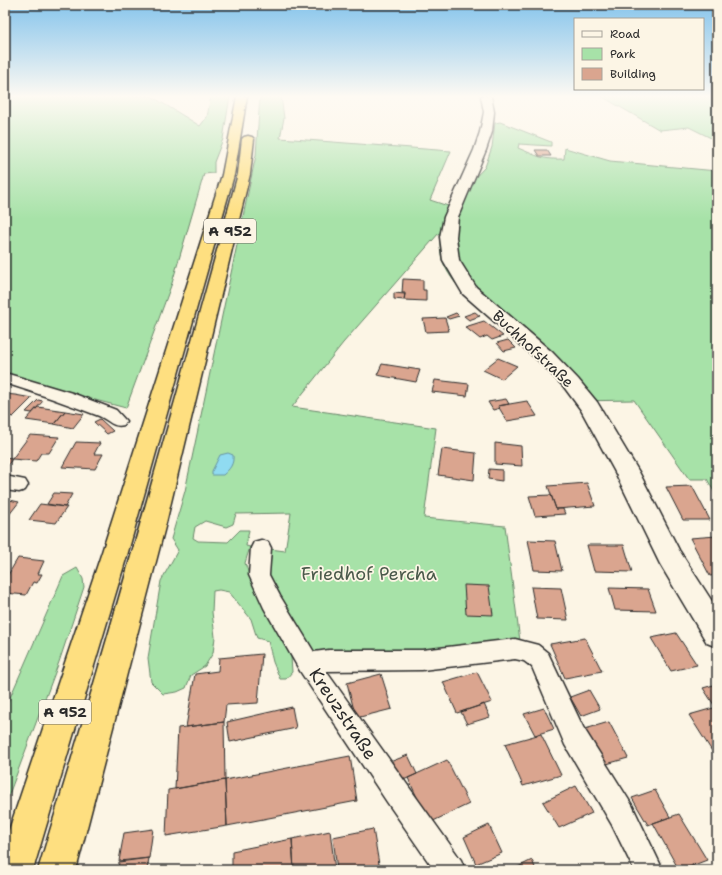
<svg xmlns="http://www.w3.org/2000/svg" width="722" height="875" font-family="'Shantell Sans',sans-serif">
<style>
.green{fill:#a7e2a8;stroke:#69866a}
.water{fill:#90dbf1;stroke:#6895a2}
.building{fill:#daa58f;stroke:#2b2b2b}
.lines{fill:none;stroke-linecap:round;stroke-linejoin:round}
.minor-casing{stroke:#2b2b2b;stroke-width:3}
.secondary-casing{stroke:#2b2b2b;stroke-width:3}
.motorway-casing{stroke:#2b2b2b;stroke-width:3}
.minor{fill:#fcf5e5;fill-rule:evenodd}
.secondary{fill:#fcf5e5;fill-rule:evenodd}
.motorway{fill:#fedf80;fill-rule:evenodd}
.labels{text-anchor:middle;stroke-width:3.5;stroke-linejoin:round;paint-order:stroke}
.shield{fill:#fcf5e5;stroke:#6a6863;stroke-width:1}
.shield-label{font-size:14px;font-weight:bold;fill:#2b2b2b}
.street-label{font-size:15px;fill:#2b2b2b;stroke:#fcf5e5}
.near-park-label{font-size:18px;fill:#4a594a;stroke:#fcf5e5}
.near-street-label{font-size:18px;fill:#2b2b2b;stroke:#fcf5e5}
</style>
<rect width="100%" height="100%" fill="#fcf5e5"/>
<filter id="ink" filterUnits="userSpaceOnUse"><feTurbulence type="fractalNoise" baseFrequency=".025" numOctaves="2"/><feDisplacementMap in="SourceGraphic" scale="8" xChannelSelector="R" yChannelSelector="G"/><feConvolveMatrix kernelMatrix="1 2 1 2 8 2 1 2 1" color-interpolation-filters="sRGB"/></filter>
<g filter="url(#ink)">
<!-- green -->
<path class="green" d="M5,96H151L200,126L207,117L211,96H230L223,139L214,162V173L204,174L172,283L126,408L30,383L5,374Z
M260,96H281L284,118L280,138L451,151L430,200L448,206L485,167L492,147L495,123L500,122L551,142V146L519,144L518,148C538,156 541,160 564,159L565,148L610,161L717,171V497L707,479H689L634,400L575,401C563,385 550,370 535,356C506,329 456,297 442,260C440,252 440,242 439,233L343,343L292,407L436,428L424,518L505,526L520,641L422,655L312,654L267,573L271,559L268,557L270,549L285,551L291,513L236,514L233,524L226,527L205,521L195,527L193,538L198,541L228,542L240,530H249L246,546L250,547L245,563L251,580L291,657L292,672L286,679H280L273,662L268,641L257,638L251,619L229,592L219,590L213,591L212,612L215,637L213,653L205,666L191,675L186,688L177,692L163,694L151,682L148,658L161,581L178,550L171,539L185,491L256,155Z
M601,96H717V141L689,127L660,130Z
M77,568L83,579L84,587L59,662L5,805V709L63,576Z"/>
<!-- water -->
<path class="water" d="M228,453L233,455C234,464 230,469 223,475H212V471L220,455Z"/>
<!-- building -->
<path class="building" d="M535,150H547L551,156H539Z
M403,279L423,280V290H426V301L404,300L405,293H402Z
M394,293L405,294L404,300L394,299Z
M475,312L480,316L469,320L464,316Z
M456,313L459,316L449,319L446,317Z
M445,318L449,331L426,332L423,319Z
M484,321L503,336L492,340L487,336L480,339L465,327Z
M508,340L516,348L504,351L497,343Z
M498,358L517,366L502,379L483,370Z
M382,364L420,370L416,382L377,375Z
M435,380L469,384L467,396L432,392Z
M5,394L15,395L32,398L13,417L5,415Z
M506,399L509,404L498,406L500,408L493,410L488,402Z
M38,400L43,401L32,413L26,412Z
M527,401L537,416L507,421L498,406Z
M38,407L65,411L54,424L26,420Z
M65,411L84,414L73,428L54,424Z
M100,419L113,431L107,434L94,422Z
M30,435L59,437L49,453H41L36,461L12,459Z
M76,442L100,443L94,454H103L95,469L62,467Z
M495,443L521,446L522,466L495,464Z
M442,449L476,453L474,480L438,475Z
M5,458L12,459L5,469Z
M489,469L502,470V481L488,479Z
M587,483L595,506L556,509L548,486Z
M692,486L710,520H683L666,487Z
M54,493L72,494L65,507L47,504Z
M551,495L556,509H563L565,514L535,516L529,496Z
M5,499L19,502L5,520Z
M40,504L65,507H67L56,523L29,520Z
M717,536V575L710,576L690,538Z
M528,540L555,541L562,571L534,570Z
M587,545H624L632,572L594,571Z
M18,558L44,561L38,574H42L37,583L33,582L26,595L5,593V580Z
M464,585L489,586L493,615L466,614Z
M531,587L561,588L568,620L537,619Z
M609,588L648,589L656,611L615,610Z
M676,633L697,665L671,671L651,638Z
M585,638L602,671L565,678L550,644Z
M262,654L258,703L226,705L224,722L186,727L195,674L218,671L219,658Z
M477,672L492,702L457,713L443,682Z
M381,674L392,709L356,718L347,683Z
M717,684V707L716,708L703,688Z
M589,690L600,709L581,716L570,697Z
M484,704L490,717L467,724L461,712Z
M292,707L296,728L230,742L227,722Z
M717,707V759L689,715Z
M544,708L554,729L535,735L524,714Z
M224,722L225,780L175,789L178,728Z
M609,722L628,758L603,765L585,729Z
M541,734L561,775L523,786L505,744Z
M408,755L417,774L399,782L390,762Z
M350,756L357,801L227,826L225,780Z
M447,760L469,804L429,823L408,778Z
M225,780L227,826L166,836L168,790Z
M576,786L592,813L559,828L543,802Z
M655,790L670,817L648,825L632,798Z
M679,814L707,860L681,870H679L653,823Z
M489,825L502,853L476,864L464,837Z
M153,829L149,858L119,861L124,833Z
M373,829L380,870H337L333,837Z
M330,831L335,870H294L292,839Z
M292,839L294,870H232V851Z
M149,858L147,870H118L119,862Z
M532,860L536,870H512Z"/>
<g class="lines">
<defs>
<path id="minor" d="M5,373L72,393L116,410L126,421L124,425C112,428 109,420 99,416C68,404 37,393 5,383Z
M5,476L25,480L28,485L25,490L19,492L5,490Z
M261,540L268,542L271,548L269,575L280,596L314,652L329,650H422L515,639L538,645L548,653L583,727L632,805L663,870H634L612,825L565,745L532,667L524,661L515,659L422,670L326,671L461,860L465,870H434L387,802L300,671L264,608L249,575L251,548L254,542Z"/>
<path id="secondary" d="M481,96H491L494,112L492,132L486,150L458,217L456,237L459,260L476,287L552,352L578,379L597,402L639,472L679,550L717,609V647L707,643L660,564L615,472L581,410L564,387L538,360L463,294L443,260L440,237L444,217L474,150L480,132L484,112Z"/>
<path id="motorway" d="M237,96H247L234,175L128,552L33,870H5V842L102,552L222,175Z
M248,136L252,137L254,139L250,174L166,523L76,870H38C109,639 174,407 238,174L242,139L244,137Z"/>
</defs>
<!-- minor casing -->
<use href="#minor" class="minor-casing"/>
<!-- secondary casing -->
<use href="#secondary" class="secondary-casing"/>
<!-- motorway casing -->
<use href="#motorway" class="motorway-casing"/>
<!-- minor -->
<use href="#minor" class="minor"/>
<!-- secondary -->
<use href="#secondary" class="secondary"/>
<!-- motorway -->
<use href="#motorway" class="motorway"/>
</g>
</g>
<!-- sky -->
<linearGradient id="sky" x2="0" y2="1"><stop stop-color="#85c4ec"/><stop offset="0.44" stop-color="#fefaf3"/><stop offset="1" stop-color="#fefaf3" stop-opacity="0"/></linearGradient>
<rect width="722" height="219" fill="url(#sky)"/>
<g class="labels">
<!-- shield labels -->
<g class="shield">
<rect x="204" y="219" width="52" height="24" rx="3"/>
<rect x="39" y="700" width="52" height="24" rx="3"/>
</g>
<g class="shield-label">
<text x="230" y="236">A 952</text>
<text x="65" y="717">A 952</text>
</g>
<!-- street labels -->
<g class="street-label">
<text transform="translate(533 349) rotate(43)" y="5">Buchhofstraße</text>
</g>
<!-- near-park labels -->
<g class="near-park-label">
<text x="369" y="580">Friedhof Percha</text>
</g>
<!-- near-street labels -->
<g class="near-street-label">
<text transform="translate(343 714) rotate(56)" y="6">Kreuzstraße</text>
</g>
</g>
<!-- margin -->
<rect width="722" height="875" fill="none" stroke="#fcf5e5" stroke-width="20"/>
<rect x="10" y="10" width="702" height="855" fill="none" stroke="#2b2b2b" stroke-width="1.5" filter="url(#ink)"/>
<!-- legend -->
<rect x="574" y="18" width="130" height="72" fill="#fcf5e5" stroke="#a8a49b"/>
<rect x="582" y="31" width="20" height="6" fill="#fcf5e5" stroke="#a8a49b"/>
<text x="610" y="38" font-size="12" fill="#2b2b2b">Road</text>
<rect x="582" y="48" width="20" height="12" fill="#a7e2a8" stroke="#a8a49b"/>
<text x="610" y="58" font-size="12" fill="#2b2b2b">Park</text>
<rect x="582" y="68" width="20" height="12" fill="#daa58f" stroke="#a8a49b"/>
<text x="610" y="78" font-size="12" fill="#2b2b2b">Building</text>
</svg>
